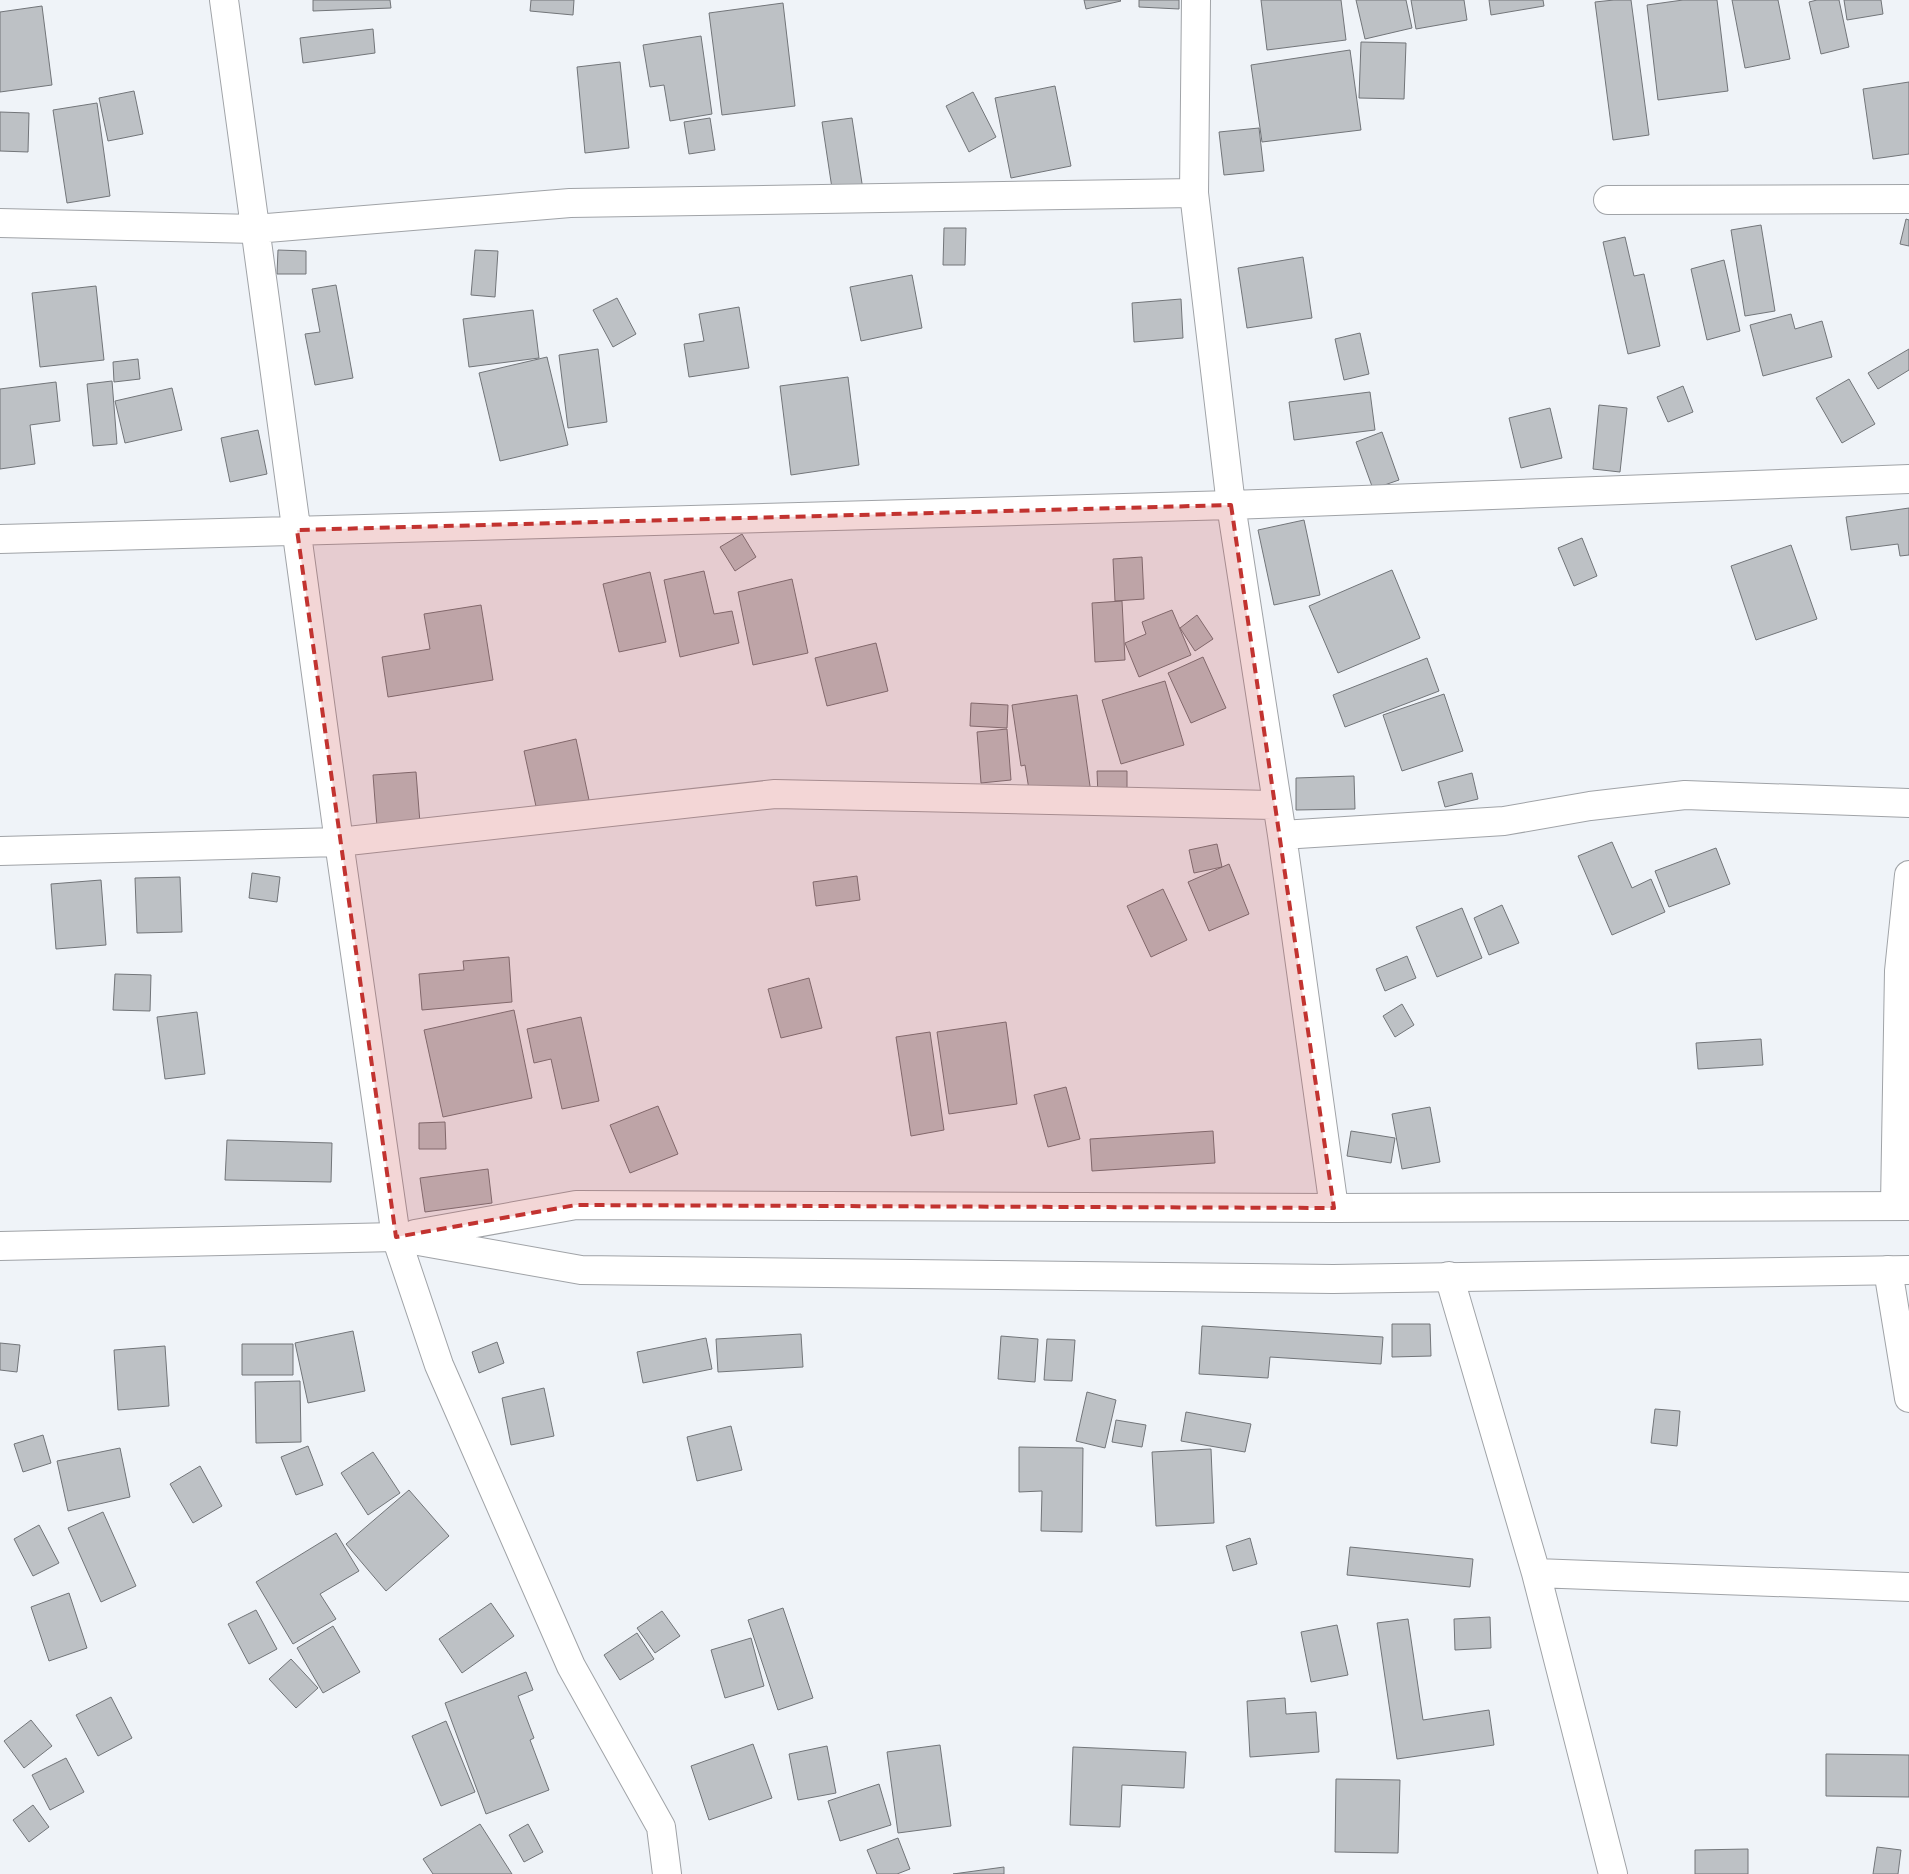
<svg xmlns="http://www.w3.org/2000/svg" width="1909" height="1874" font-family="'Zilla Slab',serif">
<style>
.building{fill:#bdc1c5;stroke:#727579}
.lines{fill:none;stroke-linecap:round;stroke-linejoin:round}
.minor-casing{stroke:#a0a3a7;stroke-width:30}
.tertiary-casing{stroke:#a0a3a7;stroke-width:30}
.secondary-casing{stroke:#a0a3a7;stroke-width:30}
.minor{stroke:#fff;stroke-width:28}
.tertiary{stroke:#fff;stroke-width:28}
.secondary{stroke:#fff;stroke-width:28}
.marked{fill:#c23330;fill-opacity:0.2;stroke:#c23330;stroke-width:4;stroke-dasharray:10 6;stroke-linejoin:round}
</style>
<rect width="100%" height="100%" fill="#eff3f8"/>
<!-- building -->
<path class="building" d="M313,0H390L391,8L313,11Z
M531,0H574L573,15L530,11Z
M1084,0H1120L1121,1L1086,9Z
M1139,0H1179V9L1139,7Z
M1261,0H1341L1346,40L1267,50Z
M1356,0H1406L1412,28L1365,39Z
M1411,0H1464L1467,20L1416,29Z
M1489,0H1543L1544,6L1491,15Z
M1614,0H1631L1649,135L1613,140L1595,2Z
M1683,0H1717L1728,91L1658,100L1647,5Z
M1732,0H1778L1790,59L1745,68Z
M1817,0H1839L1849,47L1821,54L1809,2Z
M1844,0H1881L1883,14L1847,20Z
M783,3L795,106L722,115L709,13Z
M42,6L52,85L0,92V12Z
M373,29L375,53L303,63L300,38Z
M701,36L712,114L670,121L664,85L650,87L643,45Z
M1361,42L1406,43L1404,99L1359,98Z
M1350,50L1361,130L1262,142L1251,65Z
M620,62L629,148L585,153L577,67Z
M1909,82V154L1873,159L1863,89Z
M1055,86L1071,166L1011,178L995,98Z
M134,91L143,134L108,141L99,98Z
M973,92L996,137L969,152L946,106Z
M97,103L110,196L67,203L53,110Z
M0,112L29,113L28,152L0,151Z
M710,118L715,150L689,154L684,122Z
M852,118L863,190L833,195L822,122Z
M1259,128L1264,171L1224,175L1219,132Z
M1906,219L1909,220V246L1900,244Z
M1761,225L1775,311L1745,316L1731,230Z
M944,228H966L965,265H943Z
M1625,237L1634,276L1644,274L1660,346L1628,354L1603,242Z
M278,250L306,251V274H277Z
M475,250L498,251L495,297L471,295Z
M1303,257L1312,318L1247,328L1238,268Z
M1724,260L1740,331L1707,340L1691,269Z
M912,275L922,328L861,341L850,287Z
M336,285L353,378L315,385L305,334L320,332L312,289Z
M96,286L104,360L40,367L32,293Z
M617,298L636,334L613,347L593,310Z
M1181,299L1183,338L1134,342L1132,303Z
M739,307L749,368L689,377L684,344L704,341L699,314Z
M533,310L539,358L469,367L463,319Z
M1791,314L1795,329L1822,321L1832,357L1763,376L1750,325Z
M1360,333L1369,374L1344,380L1335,339Z
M598,349L607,422L568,428L559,355Z
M1909,349V370L1878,389L1868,373Z
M547,357L568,445L500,461L479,373Z
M138,359L140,379L114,382L113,362Z
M848,377L859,465L791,475L780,386Z
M1849,379L1875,424L1842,443L1816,398Z
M112,381L117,444L93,446L87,384Z
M56,382L60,421L30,425L35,464L0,469V389Z
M1683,386L1693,412L1668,422L1657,397Z
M172,388L182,430L125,443L115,401Z
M1370,392L1375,430L1294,440L1289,402Z
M1599,405L1627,408L1620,472L1593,469Z
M1550,408L1562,458L1521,468L1509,418Z
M258,430L267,474L230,482L221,438Z
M1382,432L1399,480L1373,489L1356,442Z
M1909,508V555L1900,556L1898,544L1851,550L1846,517Z
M1304,520L1320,595L1274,605L1258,530Z
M742,534L756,557L735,571L720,547Z
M1582,538L1597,576L1574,586L1558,548Z
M1791,545L1817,619L1756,640L1731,566Z
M1142,557L1144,599L1115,601L1113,559Z
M1392,570L1420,638L1338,673L1309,606Z
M704,571L714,614L732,611L739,643L680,657L664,580Z
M650,572L666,642L619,652L603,584Z
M792,579L808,653L753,665L738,592Z
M1122,601L1125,660L1095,662L1092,603Z
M481,605L493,680L388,697L382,657L430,649L424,614Z
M1172,610L1191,655L1139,677L1125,643L1146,634L1142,622Z
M1197,615L1213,639L1195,651L1180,628Z
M876,643L888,691L827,706L815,658Z
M1203,657L1226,708L1191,723L1168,673Z
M1427,658L1439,691L1345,727L1333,695Z
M1165,681L1184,745L1121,764L1102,700Z
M1444,694L1463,751L1402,771L1383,715Z
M1077,695L1091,793L1031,802L1025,765L1021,766L1012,705Z
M971,703L1008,705L1007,728L970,726Z
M1007,729L1011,780L981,783L977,732Z
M576,739L589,800L537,811L524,751Z
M1097,771H1127V796H1098Z
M416,772L420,823L377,827L373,775Z
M1472,773L1478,799L1445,807L1438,782Z
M1354,776L1355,809L1296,810V778Z
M1612,842L1632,888L1651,879L1665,912L1612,935L1578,856Z
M1217,844L1222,867L1194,873L1189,850Z
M1716,848L1730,884L1669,907L1655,871Z
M1229,864L1249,914L1209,931L1188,882Z
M252,873L280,877L277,902L249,898Z
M857,876L860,900L816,906L813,882Z
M180,877L182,932L137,933L135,878Z
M101,880L106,945L56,949L51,884Z
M1163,889L1187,940L1151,957L1127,906Z
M1502,905L1519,943L1489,955L1474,918Z
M1462,908L1482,958L1437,977L1416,927Z
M1407,956L1416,978L1385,991L1376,969Z
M509,957L512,1002L422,1010L419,974L464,970L463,961Z
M115,974L151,975L150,1011L113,1010Z
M809,978L822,1028L781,1038L768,989Z
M1402,1004L1414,1025L1395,1037L1383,1016Z
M514,1010L532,1098L443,1117L424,1030Z
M197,1012L205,1074L165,1079L157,1017Z
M581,1017L599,1101L562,1109L551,1059L534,1063L527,1029Z
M1006,1022L1017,1104L949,1114L937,1032Z
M930,1032L944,1130L911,1136L896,1037Z
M1761,1039L1763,1065L1698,1069L1696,1043Z
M1066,1087L1080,1139L1048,1147L1034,1095Z
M658,1106L678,1154L630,1173L610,1125Z
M1430,1107L1440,1162L1402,1169L1392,1114Z
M445,1122L446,1149H419V1123Z
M1213,1131L1215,1163L1092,1171L1090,1139Z
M1351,1131L1395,1138L1391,1163L1347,1156Z
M227,1140L332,1143L331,1182L225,1180Z
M488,1169L492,1203L425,1212L420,1178Z
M1392,1324H1430L1431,1356L1392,1357Z
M1202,1326L1383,1337L1381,1364L1270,1357L1268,1378L1199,1374Z
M353,1331L365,1391L308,1403L295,1343Z
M801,1334L803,1367L718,1372L716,1339Z
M1001,1336L1038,1339L1035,1382L998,1379Z
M706,1338L712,1369L643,1383L637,1352Z
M1047,1339L1075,1340L1072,1381L1044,1380Z
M497,1342L504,1363L479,1373L472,1352Z
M0,1343L20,1345L17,1372L0,1370Z
M242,1344H293V1375H242Z
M165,1346L169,1406L118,1410L114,1350Z
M300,1381L301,1442L256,1443L255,1382Z
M544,1388L554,1436L511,1445L502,1398Z
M1087,1392L1116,1400L1105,1448L1076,1441Z
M1655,1409L1680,1411L1677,1446L1651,1443Z
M1186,1412L1251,1424L1245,1452L1181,1441Z
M1116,1420L1146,1425L1142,1447L1112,1442Z
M731,1426L742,1470L697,1481L687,1437Z
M43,1435L51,1463L23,1472L14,1444Z
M308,1446L323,1485L296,1495L281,1457Z
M1019,1447L1083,1448L1082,1532L1041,1531L1042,1491L1019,1492Z
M120,1448L130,1497L68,1511L57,1461Z
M1211,1449L1214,1523L1156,1526L1152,1452Z
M373,1452L400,1493L368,1515L341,1473Z
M200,1466L222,1506L193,1523L170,1484Z
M409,1490L449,1536L386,1591L346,1544Z
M103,1512L136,1586L101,1602L68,1528Z
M39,1525L59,1563L33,1576L14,1539Z
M336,1533L359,1571L320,1594L336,1619L293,1644L256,1582Z
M1250,1538L1257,1564L1233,1571L1226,1546Z
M1350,1547L1473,1559L1470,1587L1347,1575Z
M69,1593L87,1648L49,1661L31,1607Z
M491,1603L514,1636L462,1673L439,1639Z
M783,1608L813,1698L778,1710L748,1620Z
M256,1610L277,1649L249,1664L228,1624Z
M662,1611L680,1636L655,1653L637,1628Z
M1490,1617L1491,1648L1455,1650L1454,1619Z
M1408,1619L1423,1720L1489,1710L1494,1745L1397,1759L1377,1623Z
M1337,1625L1348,1675L1311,1682L1301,1632Z
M333,1626L360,1672L323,1693L297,1648Z
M637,1633L654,1659L620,1680L604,1655Z
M751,1638L764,1686L725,1698L711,1650Z
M291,1659L318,1688L296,1708L269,1679Z
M526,1672L533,1690L518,1696L534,1738L530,1740L549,1790L486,1814L445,1703Z
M111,1697L132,1738L98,1756L76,1715Z
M1285,1698L1286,1714L1316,1712L1319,1752L1250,1757L1247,1701Z
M31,1720L52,1746L24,1768L4,1741Z
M446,1721L475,1792L441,1806L412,1736Z
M753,1744L772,1798L709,1820L691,1766Z
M940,1745L951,1826L898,1833L887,1752Z
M827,1746L836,1793L798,1800L789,1754Z
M1073,1747L1186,1752L1184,1788L1122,1785L1120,1827L1070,1825Z
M1826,1754L1909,1755V1797L1826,1796Z
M66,1758L84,1792L50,1810L32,1775Z
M1336,1779L1400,1780L1398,1853L1335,1852Z
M879,1784L891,1825L840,1841L828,1801Z
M33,1805L49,1827L29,1842L13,1820Z
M480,1824L512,1874H433L423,1859Z
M528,1824L543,1852L524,1862L509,1835Z
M898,1838L910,1869L897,1874H877L867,1850Z
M1877,1847L1901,1850L1898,1874H1873Z
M1748,1849V1874H1695V1850Z
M1004,1867V1874H953Z"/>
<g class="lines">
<defs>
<path id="minor" d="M224,0L339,842L396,1237L439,1365L571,1666L661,1827L667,1874
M1196,0L1194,193L1231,505L1282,835L1334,1208
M1608,200L1909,199
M0,223L255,229L570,203L1194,193
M0,539L1231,505L1909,479
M1282,835L1504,821L1590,806L1685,795L1909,803
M0,851L339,842L775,794L1277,805
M1895,1205L1899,971L1909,875
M1888,1270L1909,1398
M1449,1276L1536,1573L1613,1874
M1536,1573L1909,1587"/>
<path id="tertiary" d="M0,1246L396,1237"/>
<path id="secondary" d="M415,1234L576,1205L1334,1208L1909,1206
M396,1237L581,1270L1333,1279L1909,1270"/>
</defs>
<!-- minor casing -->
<use href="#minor" class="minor-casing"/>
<!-- tertiary casing -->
<use href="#tertiary" class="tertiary-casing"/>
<!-- secondary casing -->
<use href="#secondary" class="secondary-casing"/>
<!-- minor -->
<use href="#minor" class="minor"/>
<!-- tertiary -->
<use href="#tertiary" class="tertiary"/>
<!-- secondary -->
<use href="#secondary" class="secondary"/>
</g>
<!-- marked area -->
<path class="marked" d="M1231,505L1334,1208L576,1205L396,1237L297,530Z"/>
</svg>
